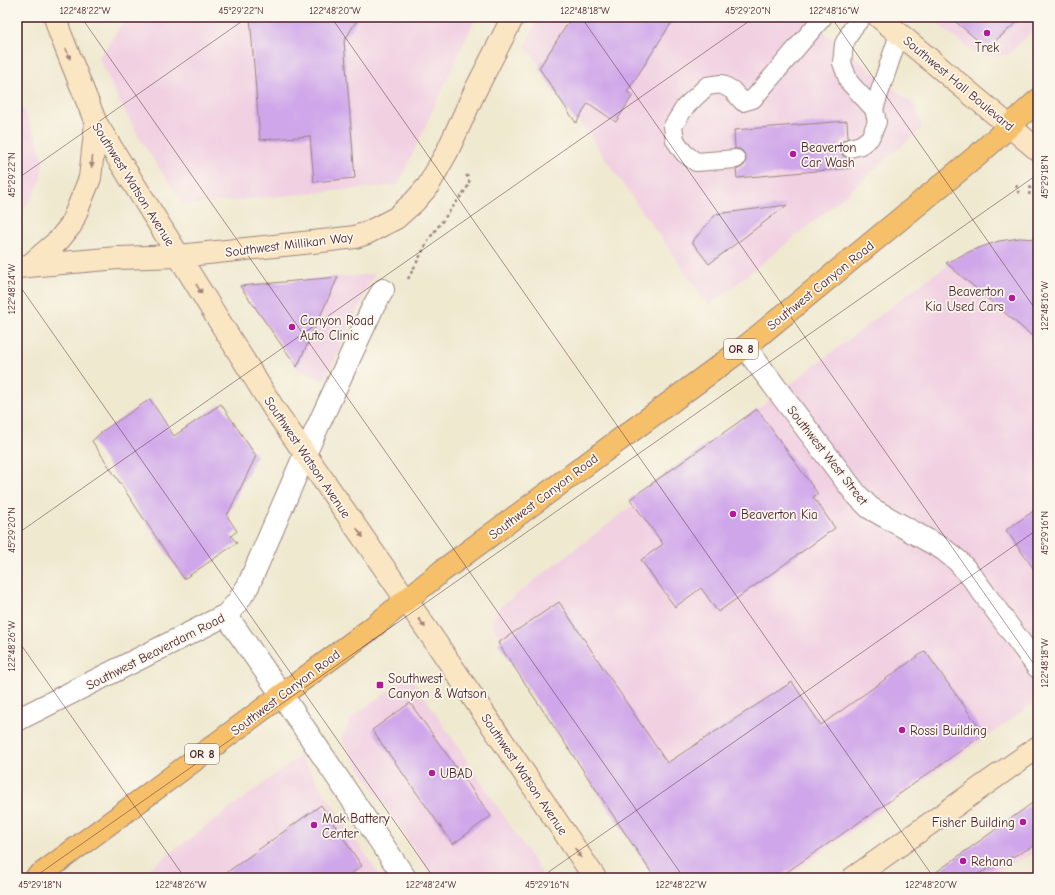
<svg xmlns="http://www.w3.org/2000/svg" width="1055" height="895" font-family="'Comic Neue',sans-serif">
<style>
.built{fill:#f1d0e2}
.building{fill:#cfa6ea}
.lines{fill:none;stroke-linecap:round;stroke-linejoin:round}
.lane-casing{stroke:#9c847e;stroke-width:20}
.street-casing{stroke:#9c847e;stroke-width:24}
.secondary-casing{stroke:#9c847e;stroke-width:24}
.primary-casing{stroke:#9c847e;stroke-width:24}
.path{stroke:#9c847e;stroke-width:2.5;stroke-dasharray:3 3;stroke-linecap:butt}
.lane{stroke:#fff;stroke-width:18}
.street{stroke:#fff;stroke-width:22}
.secondary{stroke:#fbe6c4;stroke-width:22}
.primary{stroke:#f6c06b;stroke-width:22}
.oneway{fill:#a28278}
.ticks{fill:none;stroke:#4a1f2b;stroke-width:1;stroke-opacity:0.45}
.poi-dot{fill:#b5179e;stroke:#fbf7ec;stroke-width:1.5}
.labels{text-anchor:middle;stroke-width:3.5;stroke-linejoin:round;paint-order:stroke}
.shield{fill:#fbf7ec;stroke:#7f6065;stroke-width:1}
.shield-label{font-size:12px;font-weight:bold;fill:#4a1f2b}
.poi-label{font-size:13px;fill:#4a1f2b;stroke:#fbf7ec;text-anchor:start}
.street-label{font-size:13px;fill:#4a1f2b;stroke:#fbf7ec}
.neatline{fill:none;stroke:#4a1f2b;stroke-width:1.5}
.ticks-label{font-size:10px;text-anchor:middle;fill:#4a1f2b}
</style>
<rect width="100%" height="100%" fill="#fbf7ec"/>
<filter id="ink" filterUnits="userSpaceOnUse"><feTurbulence type="fractalNoise" baseFrequency=".025" numOctaves="2"/><feDisplacementMap in="SourceGraphic" scale="8" xChannelSelector="R" yChannelSelector="G"/><feConvolveMatrix kernelMatrix="1 2 1 2 8 2 1 2 1" color-interpolation-filters="sRGB"/></filter>
<filter id="wash" filterUnits="userSpaceOnUse"><feTurbulence type="fractalNoise" baseFrequency=".012" numOctaves="4" result="noise"/><feDisplacementMap in="SourceGraphic" scale="16" xChannelSelector="R" yChannelSelector="G"/><feGaussianBlur stdDeviation="0.9" result="paint"/><feColorMatrix in="noise" values="0 0 0 0 0 0 0 0 0 0 0 0 0 0 0 0 0 1.4 0 .05"/><feComposite in="paint" operator="in"/></filter>
<g filter="url(#wash)">
<rect width="100%" height="100%" fill="#efe9d0"/>
<!-- built -->
<path class="built" d="M127,17H476L398,185L184,205L140,139L117,97L99,57Z
M539,17H806L916,107L922,128L827,211L709,306L525,45Z
M930,17H1038V25L1008,55L990,56L973,53Z
M17,95L39,145L43,161L41,179L35,193L25,207L17,213Z
M1038,244V701L785,878H660L492,625L496,610L930,277L955,261Z
M374,274L325,381L298,369L240,287Z
M410,675L545,878H433L341,740L351,718Z
M300,756L381,878H137Z
M1038,817V851L984,878H955Z"/>
<g id="blocks">
<!-- building -->
<path class="building" d="M250,17H359L344,41L355,178L314,182L310,136L260,140Z
M572,17H675L627,92L633,95L616,122L588,103L576,123L539,68Z
M950,17H1023L987,48Z
M847,121L848,138L842,141L840,145V150L843,156L850,158L851,168L737,178L736,170L742,167L745,164L746,159L744,153L740,149H735L734,130Z
M787,205L709,264L692,242L716,214Z
M1020,238L1038,239V341L946,263L973,250L999,241Z
M338,277L297,367L240,286Z
M150,399L174,436L221,404L256,456L227,516L237,531L231,536L237,543L184,579L92,441L103,431Z
M757,409L818,494L813,497L835,528L718,612L701,588L675,607L641,560L663,544L630,499Z
M1038,508V575L1006,530Z
M559,602L667,763L792,682L821,725L925,651L984,734L877,810L778,878H655L498,643Z
M410,703L491,816L453,844L372,730Z
M1038,799V844L970,878H928Z
M321,805L362,866L345,878H219Z"/>
</g>
</g>
<g filter="url(#ink)">
<use href="#blocks" fill-opacity="0" stroke="#9c847e" stroke-width="1"/>
<g class="lines">
<defs>
<path id="lane" d="M874,109L899,34
M850,148L861,145L870,138L877,122L874,109L849,82L842,63L844,44L852,29L862,17
M736,159L696,162L684,153L675,140L673,126L685,107L707,86L721,84L732,90L743,102L753,99L823,17"/>
<path id="street" d="M745,347L856,494L870,508L943,549L958,561L972,577L1038,667
M226,615L282,695L405,878
M17,720L226,615L237,603L248,586L305,454L373,307L383,290"/>
<path id="secondary" d="M55,17L60,33L96,123L274,409L439,647L595,878
M879,17L1038,150
M30,265L59,240L71,225L90,178L96,123
M17,267L118,258L179,256L322,241L355,237L367,233L396,218L414,202L428,186L447,152L475,91L513,17
M853,878L1038,747"/>
<path id="primary" d="M36,878L368,631L442,571L745,347L978,155L1038,100"/>
</defs>
<!-- lane casing -->
<use href="#lane" class="lane-casing"/>
<!-- street casing -->
<use href="#street" class="street-casing"/>
<!-- secondary casing -->
<use href="#secondary" class="secondary-casing"/>
<!-- primary casing -->
<use href="#primary" class="primary-casing"/>
<!-- path -->
<path class="path" d="M1016,185L1019,194
M1029,195L1031,185
M408,279L429,239L467,188C470,182 470,179 466,175"/>
<!-- lane -->
<use href="#lane" class="lane"/>
<!-- street -->
<use href="#street" class="street"/>
<!-- secondary -->
<use href="#secondary" class="secondary"/>
<!-- primary -->
<use href="#primary" class="primary"/>
</g>
<!-- one-way arrows -->
<defs><path id="oneway-solid" d="M-6-.8H1V-3.2L6.5 0L1 3.2V.8H-6Z"/></defs>
<g class="oneway">
<use href="#oneway-solid" transform="translate(68 54) rotate(69)"/>
<use href="#oneway-solid" transform="translate(92 162) rotate(96)"/>
<use href="#oneway-solid" transform="translate(199 289) rotate(59)"/>
<use href="#oneway-solid" transform="translate(360 533) rotate(55)"/>
<use href="#oneway-solid" transform="translate(422 623) rotate(55)"/>
<use href="#oneway-solid" transform="translate(578 853) rotate(56)"/>
</g>
</g>
<!-- ticks -->
<path class="ticks" d="M81,17L684,878M331,17L934,878M581,17L1038,670M831,17L1038,313M17,179L248,17M17,282L434,878M17,534L755,17M17,639L185,878M33,878L1038,174M540,878L1038,529"/>
<!-- markers -->
<g class="poi-dot">
<circle cx="987" cy="33" r="4"/>
<circle cx="793" cy="154" r="4"/>
<circle cx="1012" cy="298" r="4"/>
<circle cx="292" cy="327" r="4"/>
<circle cx="733" cy="514" r="4"/>
<rect x="376" y="681" width="8" height="8" rx="2"/>
<circle cx="902" cy="730" r="4"/>
<circle cx="432" cy="773" r="4"/>
<circle cx="1023" cy="822" r="4"/>
<circle cx="314" cy="825" r="4"/>
<circle cx="963" cy="861" r="4"/>
</g>
<g class="labels">
<!-- shield labels -->
<g class="shield">
<rect x="724" y="339" width="34" height="20" rx="3"/>
<rect x="185" y="744" width="34" height="20" rx="3"/>
</g>
<g class="shield-label">
<text x="741" y="353">OR 8</text>
<text x="202" y="758">OR 8</text>
</g>
<!-- poi labels -->
<g class="poi-label">
<text x="987" y="52" text-anchor="middle">Trek</text>
<text x="801" y="152">Beaverton<tspan x="801" dy="15">Car Wash</tspan></text>
<text x="1004" y="296" text-anchor="end">Beaverton<tspan x="1004" dy="15">Kia Used Cars</tspan></text>
<text x="300" y="325">Canyon Road<tspan x="300" dy="15">Auto Clinic</tspan></text>
<text x="741" y="519">Beaverton Kia</text>
<text x="388" y="683">Southwest<tspan x="388" dy="15">Canyon &amp; Watson</tspan></text>
<text x="910" y="735">Rossi Building</text>
<text x="440" y="778">UBAD</text>
<text x="322" y="823">Mak Battery<tspan x="322" dy="15">Center</tspan></text>
<text x="1015" y="827" text-anchor="end">Fisher Building</text>
<text x="971" y="866">Rehana</text>
</g>
<!-- street labels -->
<g class="street-label">
<text transform="translate(959 83) rotate(40)" y="5">Southwest Hall Boulevard</text>
<text transform="translate(134 184) rotate(58)" y="5">Southwest Watson Avenue</text>
<text transform="translate(289 244) rotate(-7)" y="5">Southwest Millikan Way</text>
<text transform="translate(820 285) rotate(-39)" y="5">Southwest Canyon Road</text>
<text transform="translate(828 455) rotate(52)" y="5">Southwest West Street</text>
<text transform="translate(308 457) rotate(56)" y="5">Southwest Watson Avenue</text>
<text transform="translate(543 496) rotate(-37)" y="5">Southwest Canyon Road</text>
<text transform="translate(155 651) rotate(-27)" y="5">Southwest Beaverdam Road</text>
<text transform="translate(285 692) rotate(-37)" y="5">Southwest Canyon Road</text>
<text transform="translate(525 774) rotate(56)" y="5">Southwest Watson Avenue</text>
</g>
</g>
<!-- margin -->
<rect width="1055" height="895" fill="none" stroke="#fbf7ec" stroke-width="44"/>
<rect x="22" y="22" width="1011" height="851" class="neatline"/>
<g class="ticks-label">
<text x="85" y="14">122°48'22"W</text>
<text x="241" y="14">45°29'22"N</text>
<text x="335" y="14">122°48'20"W</text>
<text x="585" y="14">122°48'18"W</text>
<text x="748" y="14">45°29'20"N</text>
<text x="834" y="14">122°48'16"W</text>
<text transform="translate(11 175) rotate(-90)" y="4">45°29'22"N</text>
<text transform="translate(1044 177) rotate(-90)" y="4">45°29'18"N</text>
<text transform="translate(11 289) rotate(-90)" y="4">122°48'24"W</text>
<text transform="translate(1044 306) rotate(-90)" y="4">122°48'16"W</text>
<text transform="translate(11 530) rotate(-90)" y="4">45°29'20"N</text>
<text transform="translate(1044 533) rotate(-90)" y="4">45°29'16"N</text>
<text transform="translate(11 646) rotate(-90)" y="4">122°48'26"W</text>
<text transform="translate(1044 663) rotate(-90)" y="4">122°48'18"W</text>
<text x="40" y="888">45°29'18"N</text>
<text x="181" y="888">122°48'26"W</text>
<text x="431" y="888">122°48'24"W</text>
<text x="547" y="888">45°29'16"N</text>
<text x="681" y="888">122°48'22"W</text>
<text x="931" y="888">122°48'20"W</text>
</g>
</svg>
